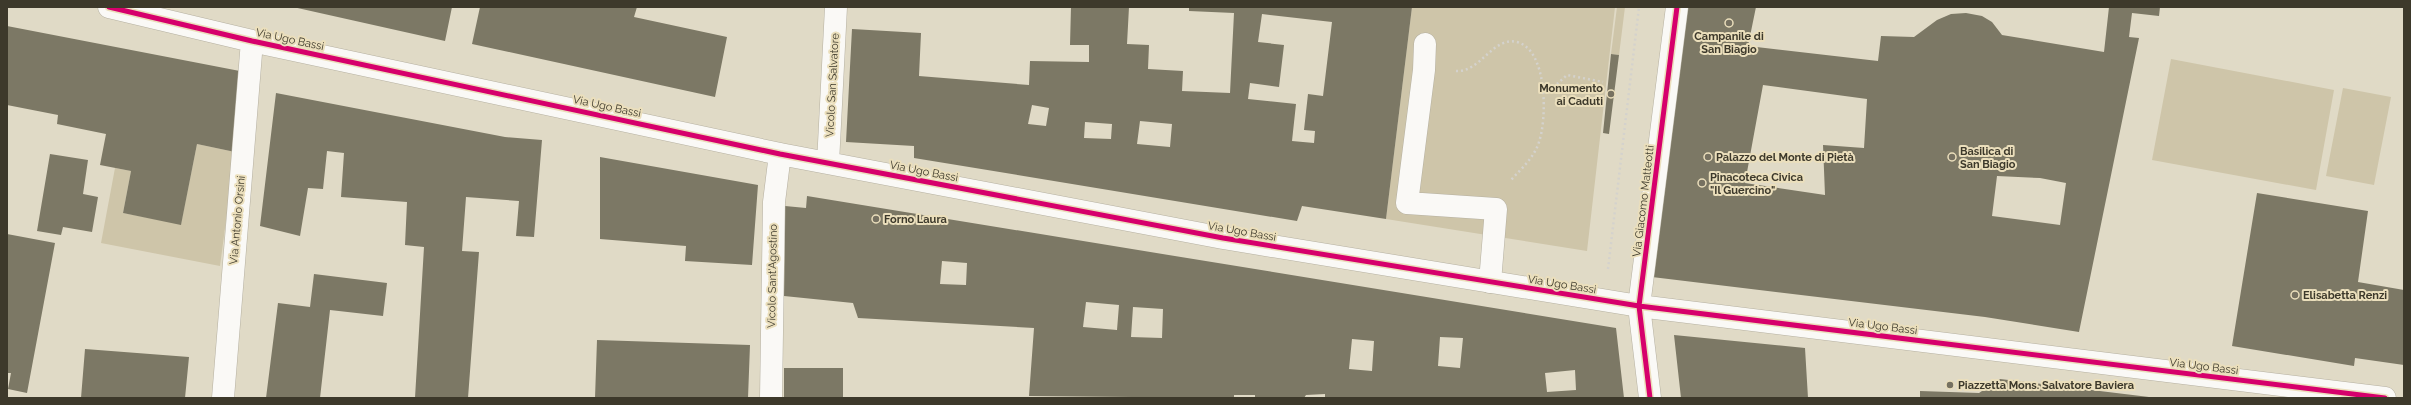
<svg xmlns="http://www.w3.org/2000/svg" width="2411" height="405" font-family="Raleway,sans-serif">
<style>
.green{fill:#cec5a9}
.building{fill:#7c7865;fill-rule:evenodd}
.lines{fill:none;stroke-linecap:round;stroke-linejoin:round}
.lane-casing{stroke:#b5b0a1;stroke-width:23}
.street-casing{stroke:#b5b0a1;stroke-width:23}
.path{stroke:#d4d2cd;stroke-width:2.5;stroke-dasharray:2 3;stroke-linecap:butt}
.lane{stroke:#faf9f6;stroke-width:22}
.street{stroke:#faf9f6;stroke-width:22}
.cycleway-casing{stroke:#ebdfbc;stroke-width:8}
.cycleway{stroke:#d6006c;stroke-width:5}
.poi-dot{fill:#767161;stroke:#ebdfbc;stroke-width:1.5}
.labels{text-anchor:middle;stroke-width:4;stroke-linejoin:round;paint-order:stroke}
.poi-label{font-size:11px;font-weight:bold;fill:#3d392b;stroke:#ebdfbc;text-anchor:start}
.street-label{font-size:11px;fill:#3d392b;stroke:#ebdfbc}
</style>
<rect width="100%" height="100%" fill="#e0dac6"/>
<!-- green -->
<path class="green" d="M1412,7H1615L1587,251L1386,219Z
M1617,7H1625L1619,55L1611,54Z
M2171,59L2334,90L2316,190L2152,160Z
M2343,88L2391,97L2374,185L2326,176Z
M197,144L235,152L220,266L101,243L115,168L131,171L123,213L181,224Z"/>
<!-- building -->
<path class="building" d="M293,7H452L445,41Z
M480,7H637L634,17L727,37L715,97L472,44Z
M1071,7H1129L1127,44L1149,45L1148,69L1183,71L1182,91L1230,93L1234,13L1189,11V7H1412L1386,219L1302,206L1297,221L914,158V146L846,142L852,29L921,33L919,76L1029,85L1030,61L1089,62V45H1070ZM1262,14L1332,22L1323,96L1308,94L1304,130L1315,131L1314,143L1292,141L1296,104L1248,99L1250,83L1279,87L1284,45L1258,42ZM1032,105L1049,108L1046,126L1028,124ZM1140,121L1172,124L1170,147L1137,144ZM1085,122L1112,124L1111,139L1084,138Z
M1684,7H1756L1748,46L1878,61L1881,36L1914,37L1937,20L1951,14L1966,13L1982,16L1992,22L2002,35L2104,52L2109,7H2160L2159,16L2132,13L2129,37L2139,38L2079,332L1985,317L1652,277ZM1763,85L1867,99L1864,148L1823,145L1825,195L1745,183ZM1997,176L2040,178L2066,183L2060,225L1992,216Z
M7,26L245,72L235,152L197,144L181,225L123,213L131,171L100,165L106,134L57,124L58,115L7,105Z
M1611,54L1619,55L1609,134L1603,133Z
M276,93L505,137L542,140L534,237L516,236L519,201L466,197L462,251L479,252L468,398H415L424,247L405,245L407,202L341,197L344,153L327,151L323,189L308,188L300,236L260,226Z
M50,154L88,160L83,194L98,197L92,232L63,227L61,235L37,231Z
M600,157L758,185L752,265L685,261L686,246L600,239Z
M2257,193L2368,211L2358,282L2404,290V365L2355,358L2354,366L2232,346Z
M807,196L1616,328L1624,398H1325V394L1306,395L1304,398H1255V395H1234V398L1029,396L1034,328L858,318L853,303L784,296L785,206L806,208ZM942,261L967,263L966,285L940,284ZM1086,302L1119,305L1117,330L1083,327ZM1133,307L1163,309L1162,338L1131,337ZM1440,337L1463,338L1460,368L1438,366ZM1352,339L1374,341L1372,371L1349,369ZM1575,370L1576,390L1547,392L1545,373Z
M7,234L55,243L27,393L8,389L11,373H7Z
M314,274L387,283L383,316L330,310L320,398H266L278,303L310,307Z
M1674,335L1805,348L1808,398H1681Z
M597,340L750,345L748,398H595Z
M85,349L189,357L185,398H81Z
M784,368H843V398H784Z
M2000,379L2149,397V398H1920V391L1979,393Z"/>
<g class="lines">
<defs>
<path id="lane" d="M1425,44L1424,70L1407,203L1496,209L1490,282"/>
<path id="street" d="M109,7L252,41L780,154L1223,238L1639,306L2385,398
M828,163L836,7
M223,398L252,41
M771,398L774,202L780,154
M1650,398L1639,306L1677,7"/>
</defs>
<!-- lane casing -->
<use href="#lane" class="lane-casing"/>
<!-- street casing -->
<use href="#street" class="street-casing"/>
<!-- path -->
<path class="path" d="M1456,71C1480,73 1493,36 1517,42C1548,50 1547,119 1539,142C1534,158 1521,169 1510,181
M1543,90L1557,84L1567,75L1603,82
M1608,269L1639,7"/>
<!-- lane -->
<use href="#lane" class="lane"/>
<!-- street -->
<use href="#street" class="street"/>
<defs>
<path id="cycleway" d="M109,7L252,41L780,154L1223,238L1639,306L2385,398
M1650,398L1639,306L1677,7"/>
</defs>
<!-- cycleway casing -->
<use href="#cycleway" class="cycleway-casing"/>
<!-- cycleway -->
<use href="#cycleway" class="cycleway"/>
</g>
<!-- markers -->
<g class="poi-dot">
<circle cx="1729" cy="23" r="4"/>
<circle cx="1611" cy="94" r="4"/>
<circle cx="1708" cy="157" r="4"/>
<circle cx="1952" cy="157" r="4"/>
<circle cx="1702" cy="183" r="4"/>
<circle cx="876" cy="219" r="4"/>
<circle cx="2295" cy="295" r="4"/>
<circle cx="1950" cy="385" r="4"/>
</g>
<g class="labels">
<!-- poi labels -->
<g class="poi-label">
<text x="1729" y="40" text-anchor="middle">Campanile di<tspan x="1729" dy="13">San Biagio</tspan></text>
<text x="1603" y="92" text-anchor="end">Monumento<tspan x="1603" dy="13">ai Caduti</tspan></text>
<text x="1960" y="155">Basilica di<tspan x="1960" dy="13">San Biagio</tspan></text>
<text x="1716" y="161">Palazzo del Monte di Pietà</text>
<text x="1710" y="181">Pinacoteca Civica<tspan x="1710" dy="13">"Il Guercino"</tspan></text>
<text x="884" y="223">Forno Laura</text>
<text x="2303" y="299">Elisabetta Renzi</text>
<text x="1958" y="389">Piazzetta Mons. Salvatore Baviera</text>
</g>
<!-- street labels -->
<g class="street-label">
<text transform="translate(290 39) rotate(12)" y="4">Via Ugo Bassi</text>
<text transform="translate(832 85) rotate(-87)" y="4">Vicolo San Salvatore</text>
<text transform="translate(607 106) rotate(12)" y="4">Via Ugo Bassi</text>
<text transform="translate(924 171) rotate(11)" y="4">Via Ugo Bassi</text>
<text transform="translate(1643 201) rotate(-83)" y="4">Via Giacomo Matteotti</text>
<text transform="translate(237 220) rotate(-85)" y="4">Via Antonio Orsini</text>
<text transform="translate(1242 231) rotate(10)" y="4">Via Ugo Bassi</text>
<text transform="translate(772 276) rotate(-89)" y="4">Vicolo Sant'Agostino</text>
<text transform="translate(1562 284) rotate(9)" y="4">Via Ugo Bassi</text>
<text transform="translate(1883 326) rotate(7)" y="4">Via Ugo Bassi</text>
<text transform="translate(2204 366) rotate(7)" y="4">Via Ugo Bassi</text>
</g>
</g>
<!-- border -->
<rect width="2411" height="405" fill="none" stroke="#3d392b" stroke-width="16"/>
</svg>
